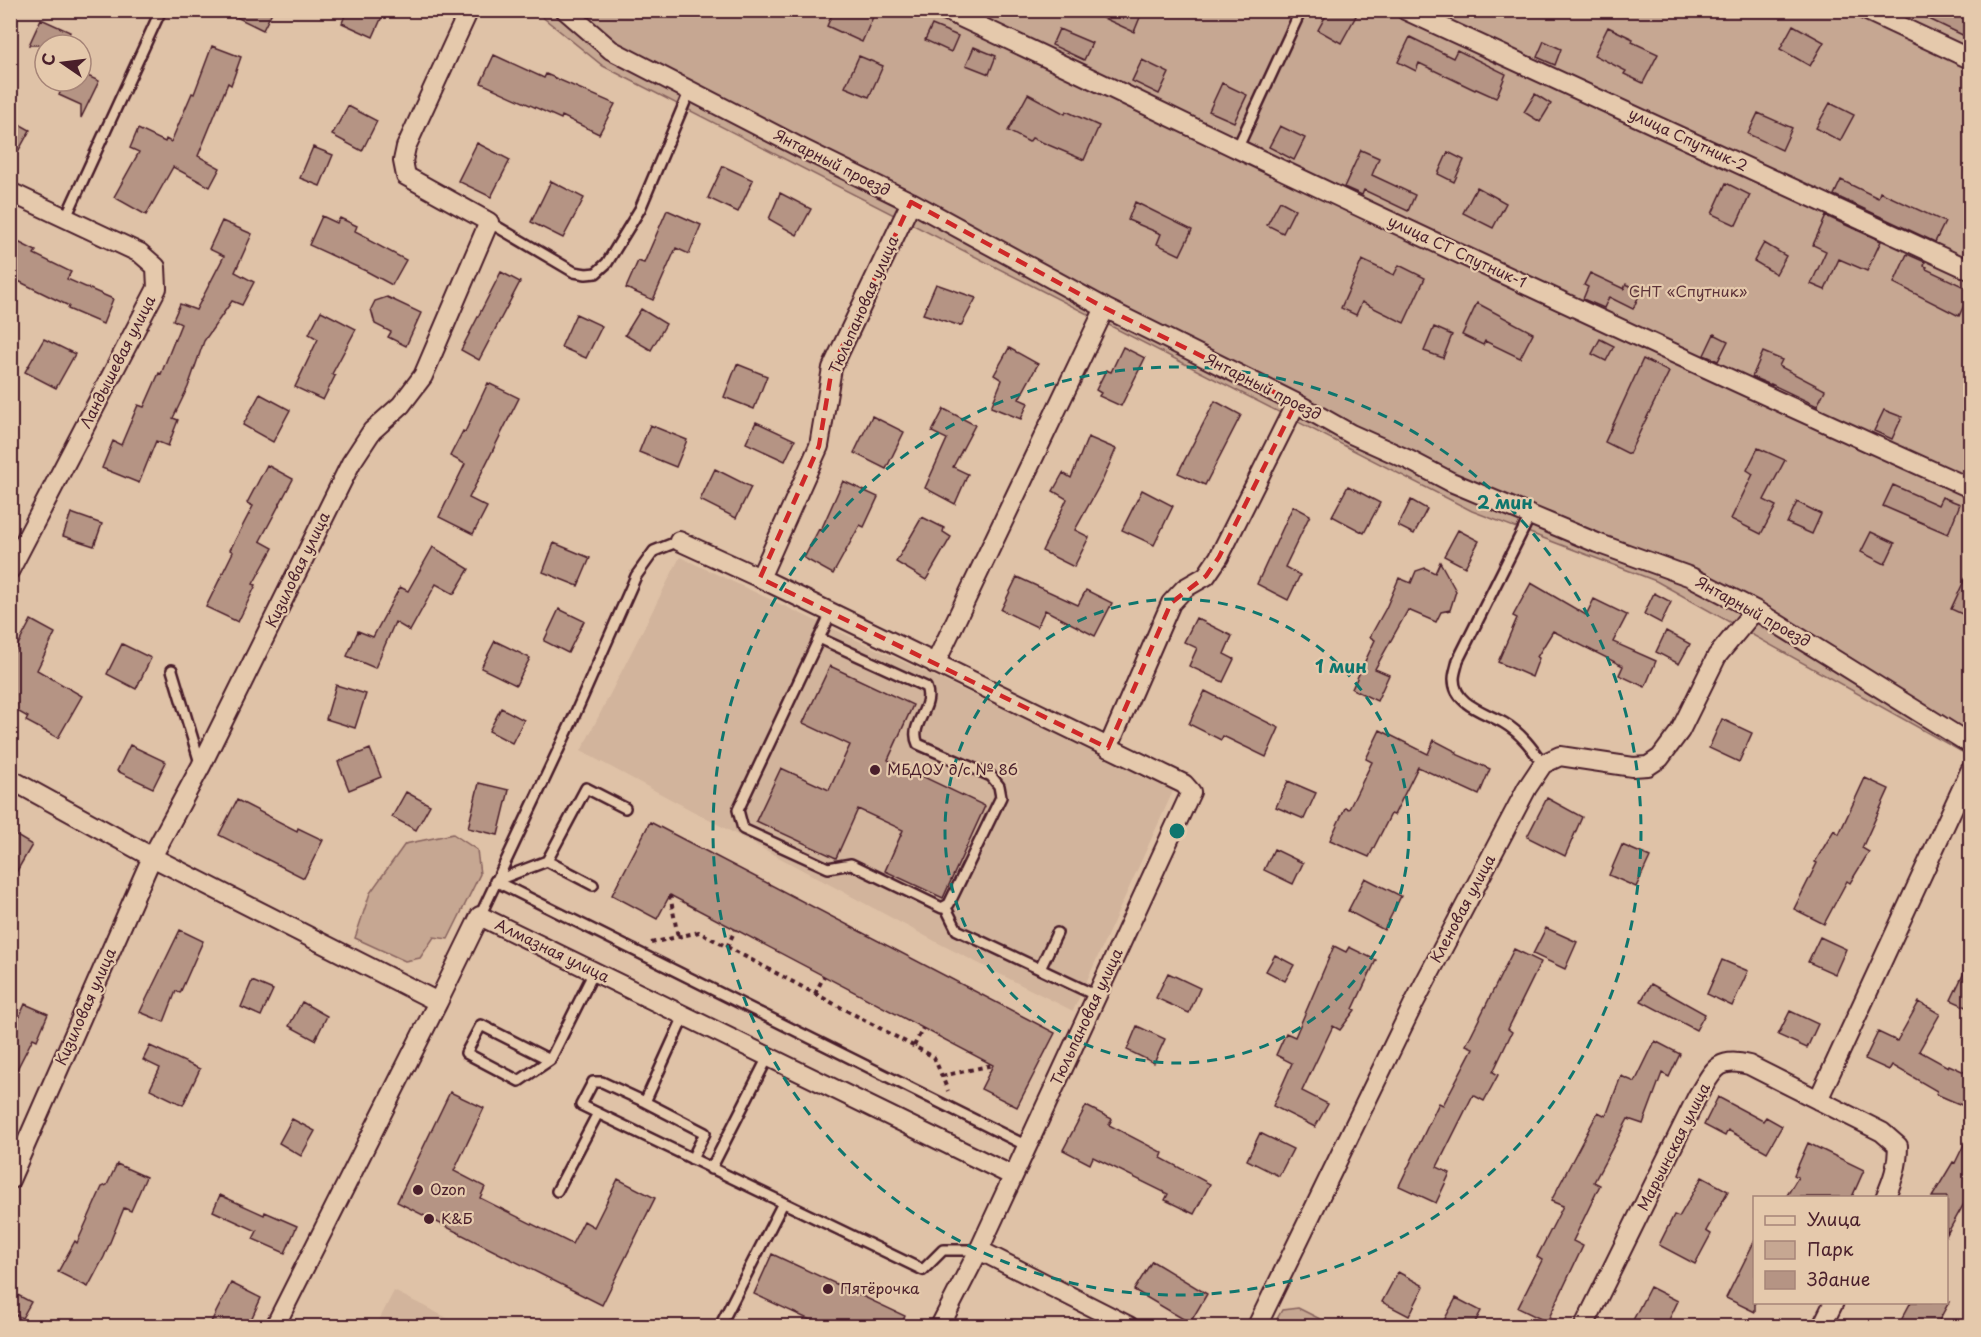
<svg xmlns="http://www.w3.org/2000/svg" width="1981" height="1337" font-family="'Playpen Sans',sans-serif">
<style>
.built{fill:#d2b49c}
.green{fill:#c6a792;stroke:#88635e;stroke-width:1.5}
.building{fill:#b59484;stroke:#4a1f2b;stroke-width:1.5}
.lines{fill:none;stroke-linecap:round;stroke-linejoin:round}
.service-casing{stroke:#4a1f2b;stroke-width:14}
.minor-casing{stroke:#4a1f2b;stroke-width:22}
.path{stroke:#4a1f2b;stroke-width:4;stroke-dasharray:4.5 4.5;stroke-linecap:butt}
.service{stroke:#e5c9ac;stroke-width:9}
.minor{stroke:#e5c9ac;stroke-width:18}
.marked{fill:none;stroke:#cf2828;stroke-width:4.5;stroke-dasharray:12 8;stroke-linejoin:round}
.ring{fill:none;stroke:#0f766e;stroke-width:3;stroke-dasharray:10 8}
.poi-dot{fill:#4a1f2b;stroke:#e5c9ac;stroke-width:2}
.labels{text-anchor:middle;stroke-width:4.5;stroke-linejoin:round;paint-order:stroke}
.street-label{font-size:15px;fill:#4a1f2b;stroke:#e5c9ac}
.park-label{font-size:15px;fill:#5d333a;stroke:#e5c9ac}
.poi-label{font-size:15px;fill:#4a1f2b;stroke:#e5c9ac;text-anchor:start}
.centre{fill:#0f766e;stroke:#e5c9ac;stroke-width:3}
.ring-label{font-size:18px;text-anchor:middle;font-weight:bold;fill:#0f766e;stroke:#e5c9ac;stroke-width:4.5;stroke-linejoin:round;paint-order:stroke}
</style>
<rect width="100%" height="100%" fill="#dfc2a7"/>
<filter id="ink" filterUnits="userSpaceOnUse"><feTurbulence type="fractalNoise" baseFrequency=".0167" numOctaves="2"/><feDisplacementMap in="SourceGraphic" scale="12" xChannelSelector="R" yChannelSelector="G"/><feConvolveMatrix kernelMatrix="1 2 1 2 8 2 1 2 1" color-interpolation-filters="sRGB"/></filter>
<g filter="url(#ink)">
<!-- built -->
<path class="built" d="M680,557L1174,789L1073,1011L944,946L581,751Z
M394,1291L463,1326H376Z"/>
<!-- green -->
<path class="green" d="M535,11H1970V755L1964,753L1656,581L1472,511L603,66Z
M453,834L477,850L480,874L448,939L434,937L420,958L405,961L355,938L370,893L405,844Z
M1298,1308L1334,1326H1273L1282,1310Z"/>
<!-- building -->
<path class="building" d="M222,10H273L263,30Z
M347,10H385L373,37L342,23Z
M834,10H876L862,42L827,26Z
M1086,10H1143L1134,32Z
M1329,10H1347L1356,16L1341,43L1318,30Z
M1910,10H1971V39Z
M41,19L70,32L64,45H29Z
M932,25L958,36L951,52L925,40Z
M1793,25L1824,42L1810,66L1780,49Z
M1608,27L1633,39L1632,42L1658,54L1643,83L1624,74L1626,71L1594,55Z
M1059,29L1092,43L1084,60L1052,45Z
M1410,37L1453,58L1457,50L1506,74L1496,98L1476,89L1475,90L1419,63L1416,71L1398,62Z
M1544,41L1561,49L1555,65L1537,57Z
M212,46L241,57L231,85L228,83L198,156L220,168L210,187L173,167L146,215L114,197L139,152L130,148L138,129L165,142L166,139L171,142L192,93L194,94Z
M974,47L996,56L989,74L966,65Z
M494,55L544,78L546,74L615,104L599,134L562,116L561,119L481,83Z
M859,56L883,66L869,97L845,87Z
M1142,60L1169,73L1159,94L1132,81Z
M81,73L99,81L81,118V105L59,95L65,81H81Z
M1222,83L1247,95L1234,122L1209,111Z
M1028,94L1065,114L1066,111L1099,126L1084,160L1032,138L1029,142L1008,131Z
M1535,94L1551,104L1540,122L1524,112Z
M1830,103L1854,115L1840,141L1816,128Z
M348,106L377,121L362,151L332,135Z
M1758,113L1792,128L1782,150L1748,134Z
M10,119L30,130L10,166Z
M1280,126L1305,138L1294,160L1269,147Z
M477,143L510,160L491,197L458,181Z
M313,147L333,155L320,186L300,178Z
M1361,150L1379,158L1372,175L1415,195L1408,211L1364,190L1362,195L1344,187Z
M1448,152L1464,160L1454,182L1438,174Z
M723,166L753,180L738,212L708,198Z
M1841,180L1878,198L1880,192L1945,222L1935,242L1834,195Z
M551,181L584,198L563,238L531,222Z
M1726,183L1750,195L1736,225L1712,214Z
M1477,187L1506,203L1493,228L1463,213Z
M780,193L811,209L797,235L769,219Z
M1280,201L1295,209L1283,233L1267,225Z
M1135,202L1192,230L1180,255L1157,244L1161,234L1128,220Z
M667,210L701,225L689,254L676,248L653,300L626,288L638,261L644,263Z
M322,216L337,223L340,218L357,226L355,231L369,238L368,240L406,260L392,285L366,271L309,245Z
M1826,216L1881,241L1867,271L1839,259L1825,290L1811,284L1826,251L1813,245Z
M222,221L252,234L235,272L254,282L242,305L232,301L204,341L188,387L173,418L178,420L168,446L156,441L139,483L102,468L113,441L121,445L138,405L144,407L159,373L161,374L181,324L173,320L180,304L196,310L224,256L209,249Z
M10,238L36,251L34,254L71,272L67,279L113,299L103,324L68,309L69,306L10,277Z
M1764,243L1786,256L1776,274L1754,261Z
M1907,254L1925,262L1924,266L1927,267L1926,269L1971,290L1959,316L1894,283Z
M1362,260L1394,275L1399,265L1425,278L1404,323L1362,302L1356,315L1341,308Z
M501,272L520,282L479,360L461,350Z
M1590,273L1624,289L1626,284L1641,291L1633,309L1609,297L1604,308L1583,299L1588,287L1584,285Z
M936,284L976,298L961,326L923,314Z
M387,297L421,313L406,346L388,337L391,332L375,324L371,309L375,301Z
M1477,303L1533,333L1520,358L1485,341L1483,345L1462,335Z
M641,309L666,324L651,350L625,335Z
M321,311L356,329L332,374L335,376L323,400L295,387L318,339L309,334Z
M576,314L602,326L586,358L561,347Z
M1434,327L1452,335L1443,358L1424,351Z
M1714,334L1728,341L1718,361L1704,355Z
M44,339L75,354L56,388L25,372Z
M1600,339L1614,346L1606,361L1592,354Z
M1123,347L1145,358L1121,406L1099,396L1101,393L1096,390L1106,370L1111,372Z
M1009,348L1038,364L1019,399L1028,403L1021,419L991,407L1002,380L994,375Z
M1763,352L1782,360L1779,366L1825,390L1817,406L1771,384V385L1752,377Z
M1643,359L1669,372L1629,454L1605,442Z
M737,364L767,376L754,409L724,397Z
M488,383L519,398L469,498L487,507L473,534L439,517L465,464L450,456L463,431L465,432Z
M260,394L290,410L273,442L243,425Z
M1215,401L1241,415L1205,485L1178,473Z
M944,409L975,425L953,467L968,474L955,504L925,488L947,439L932,432Z
M1884,410L1902,417L1892,439L1874,431Z
M872,416L904,432L886,469L854,453Z
M756,422L795,440L785,461L746,443Z
M650,425L687,440L676,467L639,452Z
M1088,437L1116,449L1103,479L1075,530L1089,537L1074,567L1042,551L1067,499L1053,491L1063,473L1071,478Z
M1758,448L1785,460L1764,500L1776,506L1761,534L1731,519L1753,474L1747,470Z
M267,465L293,479L260,541L273,548L253,584L256,585L238,622L206,607L233,552L230,550L253,506L247,503Z
M715,469L751,487L736,518L700,500Z
M843,481L878,497L864,527L860,525L833,574L804,558L819,529L821,530Z
M1893,485L1938,505L1942,497L1960,504L1948,534L1883,506Z
M1348,486L1380,503L1364,533L1332,516Z
M1142,490L1173,506L1154,545L1122,530Z
M1411,500L1427,509L1414,534L1398,526Z
M1797,502L1821,514L1812,534L1787,523Z
M1293,506L1310,515L1285,567L1300,575L1288,600L1257,584Z
M71,513L102,524L94,546L63,536Z
M922,517L944,528L943,532L951,537L926,580L896,562Z
M1458,530L1479,541L1465,567L1444,556Z
M1871,532L1895,543L1885,564L1861,552Z
M554,543L590,558L578,586L543,572Z
M433,547L469,569L454,594L436,584L410,631L395,622L375,668L347,656L358,631L373,637L400,587L408,591Z
M1440,562L1456,591L1450,610L1441,612L1436,622L1408,610L1375,669L1389,675L1377,701L1352,689L1375,640L1370,637L1386,608L1399,578L1411,583L1416,571L1425,568L1435,573Z
M1971,566V618L1951,609Z
M1017,577L1078,605L1086,590L1112,603L1095,636L1045,610L1037,627L1001,610Z
M1531,583L1586,615L1594,599L1627,615L1613,642L1656,661L1645,687L1619,675L1623,666L1553,631L1537,657L1539,658L1532,677L1498,662L1517,618L1513,616Z
M1654,593L1671,602L1661,623L1644,614Z
M559,609L584,621L568,653L544,641Z
M1196,618L1232,636L1224,654L1234,659L1223,682L1189,666L1197,648L1184,642Z
M31,620L55,633L37,670L82,696L58,738L26,721L28,717L10,707V660Z
M1666,631L1690,644L1679,664L1656,652Z
M495,641L530,658L516,685L481,668Z
M122,644L151,658L136,689L107,674Z
M830,666L913,705L888,760L985,806L943,898L885,871L903,830L858,809L836,858L756,821L781,768L829,790L850,745L803,723Z
M336,685L366,694L355,728L326,719Z
M1205,691L1279,728L1266,757L1223,736L1221,740L1189,724Z
M501,708L524,720L512,743L489,731Z
M1722,719L1752,733L1739,762L1709,748Z
M1380,730L1428,754L1434,740L1457,752L1456,754L1490,769L1479,795L1418,767L1394,815L1391,814L1369,857L1330,840L1345,808L1349,809L1372,762L1366,759Z
M130,745L166,762L153,788L117,771Z
M370,749L381,777L349,790L338,762Z
M1865,778L1889,789L1862,848L1869,852L1850,883L1847,881L1824,924L1794,909L1817,863L1815,862L1834,830L1839,834Z
M1288,781L1316,793L1304,819L1276,807Z
M479,783L509,790L498,835L468,828Z
M406,792L430,805L416,830L392,817Z
M1547,798L1582,817L1565,856L1527,837Z
M237,800L297,831L298,828L323,840L304,878L219,835Z
M650,822L1055,1033L1017,1107L981,1089L993,1065L670,895L657,919L612,895Z
M10,832L32,845L10,883Z
M1622,845L1650,857L1636,887L1609,875Z
M1274,849L1303,863L1293,884L1264,870Z
M1365,878L1401,896L1384,930L1348,911Z
M1546,928L1577,942L1565,969L1533,954Z
M180,930L203,941L180,993L176,991L164,1022L140,1012Z
M1820,937L1846,949L1835,974L1808,962Z
M1334,946L1346,952L1349,947L1376,960L1353,1009L1355,1010L1340,1030L1333,1026L1302,1091L1328,1104L1315,1127L1273,1106L1292,1063L1276,1055L1286,1033L1295,1037Z
M1514,949L1541,962L1508,1029L1512,1032L1493,1072L1498,1075L1484,1101L1473,1095L1437,1167L1450,1173L1436,1203L1399,1186L1439,1103L1443,1105L1473,1048L1466,1045Z
M1275,955L1294,965L1285,981L1266,971Z
M1971,958V1009L1951,1000Z
M1722,960L1748,971L1732,1006L1707,994Z
M1168,973L1200,988L1189,1013L1156,998Z
M252,981L273,990L261,1016L241,1007Z
M1651,984L1705,1014L1696,1030L1641,1001Z
M302,1002L327,1016L315,1040L289,1026Z
M1919,1002L1940,1014L1919,1051L1948,1067L1949,1065L1971,1075V1109L1936,1094L1937,1091L1892,1065L1889,1070L1865,1059L1878,1032L1897,1041Z
M25,1004L48,1014L37,1040L33,1038L10,1083V1038Z
M1790,1011L1818,1024L1807,1048L1778,1035Z
M1137,1026L1165,1039L1154,1063L1127,1050Z
M1655,1041L1680,1054L1669,1077L1662,1073L1643,1124L1628,1119L1594,1182L1600,1185L1573,1241L1583,1246L1547,1322L1518,1308L1542,1260L1537,1257L1563,1206L1551,1201L1598,1112L1606,1116L1621,1076L1635,1082Z
M150,1046L200,1069L183,1105L150,1089L160,1068L143,1060Z
M450,1092L484,1108L454,1171L485,1187L480,1198L572,1244L584,1221L594,1227L618,1179L655,1198L602,1305L397,1202Z
M1718,1097L1763,1121L1766,1117L1782,1126L1767,1152L1728,1130L1725,1136L1704,1125Z
M1086,1106L1112,1119L1109,1125L1163,1153L1161,1158L1210,1184L1194,1214L1165,1200L1168,1194L1093,1157L1090,1164L1063,1150Z
M292,1119L315,1131L301,1156L279,1143Z
M1971,1130V1191L1947,1234V1197H1932L1953,1162L1955,1163Z
M1260,1133L1293,1149L1279,1176L1247,1160Z
M1808,1143L1864,1170L1852,1197H1786L1798,1177L1794,1175Z
M117,1164L146,1177L131,1211L124,1208L104,1257L88,1287L58,1272L75,1241L77,1243L102,1187L107,1185Z
M1702,1177L1728,1191L1706,1231L1711,1234L1695,1264L1659,1245L1674,1215L1679,1217Z
M220,1195L264,1215L265,1212L297,1226L285,1253L253,1239L257,1231L213,1211Z
M1755,1240V1312L1726,1298Z
M772,1254L905,1316L900,1326H823L754,1294Z
M1152,1261L1207,1294L1190,1323L1134,1290Z
M1398,1272L1424,1286L1409,1316L1382,1302Z
M231,1283L261,1298L248,1326H209Z
M1650,1287L1678,1301L1666,1326H1630Z
M10,1291L31,1302L22,1318L10,1312Z
M1456,1298L1481,1311L1473,1326H1441Z
M1911,1302H1949L1936,1326H1898Z"/>
<g class="lines">
<defs>
<path id="service" d="M1237,149L1301,10
M66,217L161,10
M489,222L574,272L586,274L596,273L607,263L640,209L690,90
M1531,514L1458,660C1457,666 1454,673 1454,679C1454,705 1485,712 1504,723C1521,733 1532,748 1543,764
M819,638L926,687C935,708 908,724 918,744L991,776L999,786L1001,797L949,904L942,908L851,864L828,868L743,829L738,810L831,613
M172,670L200,763
M547,861L586,788L625,808
M495,881L1027,1146
M495,881L547,861L593,885
M945,906L957,930L1097,996
M480,916L572,721L636,576L654,551L679,541
M1040,969L1057,933
M684,1016L645,1102L602,1082H593L581,1105L923,1270L943,1250H979
M550,1060L519,1081L466,1053L481,1025L550,1060L594,972
M645,1102L705,1133L692,1159
M711,1169L768,1057
M557,1191L598,1113
M720,1326L783,1203"/>
<path id="minor" d="M565,10L611,50L803,149L911,202L1105,308L1296,403L1351,434L1409,460L1451,482L1597,543L1691,577L1755,610L1970,744
M945,10C1043,55 1140,102 1238,149C1481,265 1725,378 1970,488
M1405,10L1970,270
M1865,10L1970,59
M10,192L140,253L156,267L157,288L10,570
M679,541L760,578L1184,784L1191,792L979,1250L940,1326
M760,578L819,446L832,368L911,202
M935,664L1105,308
M1108,748L1171,603L1185,588L1206,576L1219,557L1296,403
M10,779L152,857L438,1002L480,916L1013,1176
M1818,1100L1970,771
M10,1180L152,857L201,766L351,463L372,431L401,405L423,376L489,222L406,176L403,161L406,147L469,10
M979,1250L1129,1326
M275,1326L438,1002
M1257,1326L1413,1005L1527,788L1543,764L1560,756L1633,767L1648,766L1660,758L1680,731L1717,656L1755,610
M1584,1326L1697,1097C1713,1072 1716,1056 1749,1065L1882,1132L1898,1146C1898,1165 1893,1180 1885,1198
M1822,1326L1834,1302"/>
</defs>
<!-- service casing -->
<use href="#service" class="service-casing"/>
<!-- minor casing -->
<use href="#minor" class="minor-casing"/>
<!-- path -->
<path class="path" d="M670,895L678,937
M651,943L699,932L934,1057L948,1091
M727,947L735,930
M815,994L824,976
M914,1046L923,1028
M942,1076L993,1065"/>
<!-- service -->
<use href="#service" class="service"/>
<!-- minor -->
<use href="#minor" class="minor"/>
</g>
</g>
<!-- marked area -->
<path class="marked" d="M911,202L1105,308L1296,403L1219,557L1206,576L1171,603L1108,748L760,578L819,446L832,368Z"/>
<!-- distance rings -->
<g class="ring">
<circle cx="1177" cy="831" r="232"/>
<circle cx="1177" cy="831" r="464"/>
</g>
<!-- markers -->
<g class="poi-dot">
<circle cx="875" cy="770" r="6"/>
<circle cx="418" cy="1190" r="6"/>
<circle cx="429" cy="1219" r="6"/>
<circle cx="828" cy="1289" r="6"/>
</g>
<g class="labels">
<!-- street labels -->
<g class="street-label">
<text transform="translate(1688 140) rotate(25)" y="5">улица Спутник-2</text>
<text transform="translate(832 163) rotate(27)" y="5">Янтарный проезд</text>
<text transform="translate(1457 252) rotate(25)" y="5">улица СТ Спутник-1</text>
<text transform="translate(864 305) rotate(-66)" y="5">Тюльпановая улица</text>
<text transform="translate(118 362) rotate(-63)" y="5">Ландышевая улица</text>
<text transform="translate(1263 387) rotate(27)" y="5">Янтарный проезд</text>
<text transform="translate(298 570) rotate(-64)" y="5">Кизиловая улица</text>
<text transform="translate(1753 612) rotate(29)" y="5">Янтарный проезд</text>
<text transform="translate(1463 909) rotate(-62)" y="5">Кленовая улица</text>
<text transform="translate(552 951) rotate(26)" y="5">Алмазная улица</text>
<text transform="translate(86 1007) rotate(-66)" y="5">Кизиловая улица</text>
<text transform="translate(1087 1017) rotate(-65)" y="5">Тюльпановая улица</text>
<text transform="translate(1674 1147) rotate(-63)" y="5">Марьинская улица</text>
</g>
<!-- park labels -->
<g class="park-label">
<text x="1688" y="297">СНТ «Спутник»</text>
</g>
<!-- poi labels -->
<g class="poi-label">
<text x="887" y="775">МБДОУ д/с № 86</text>
<text x="430" y="1195">Ozon</text>
<text x="441" y="1224">К&amp;Б</text>
<text x="840" y="1294">Пятёрочка</text>
</g>
</g>
<circle cx="1177" cy="831" r="9" class="centre"/>
<g class="ring-label">
<text x="1505" y="509">2 мин</text>
<text x="1341" y="673">1 мин</text>
</g>
<!-- margin -->
<rect width="1981" height="1337" fill="none" stroke="#e5c9ac" stroke-width="36"/>
<rect x="18" y="18" width="1945" height="1301" fill="none" stroke="#4a1f2b" stroke-width="2" filter="url(#ink)"/>
<!-- legend -->
<rect x="1753" y="1196" width="195" height="108" fill="#e5c9ac" stroke="#a78578" stroke-width="1.5"/>
<rect x="1765" y="1216" width="30" height="9" fill="#e5c9ac" stroke="#a78578" stroke-width="1.5"/>
<text x="1807" y="1226" font-size="18" fill="#4a1f2b">Улица</text>
<rect x="1765" y="1241" width="30" height="18" fill="#c6a792" stroke="#a78578" stroke-width="1.5"/>
<text x="1807" y="1256" font-size="18" fill="#4a1f2b">Парк</text>
<rect x="1765" y="1271" width="30" height="18" fill="#b59484" stroke="#a78578" stroke-width="1.5"/>
<text x="1807" y="1286" font-size="18" fill="#4a1f2b">Здание</text>
<!-- north arrow -->
<g transform="translate(63 63) rotate(284)"><circle r="28" fill="#e5c9ac" stroke="#a78578" stroke-width="1.5"/>
<path d="M0-4.5L10 22L0 15L-10 22Z" fill="#4a1f2b"/>
<text y="-9" font-size="16" font-weight="bold" text-anchor="middle" fill="#4a1f2b">С</text>
</g>
</svg>
